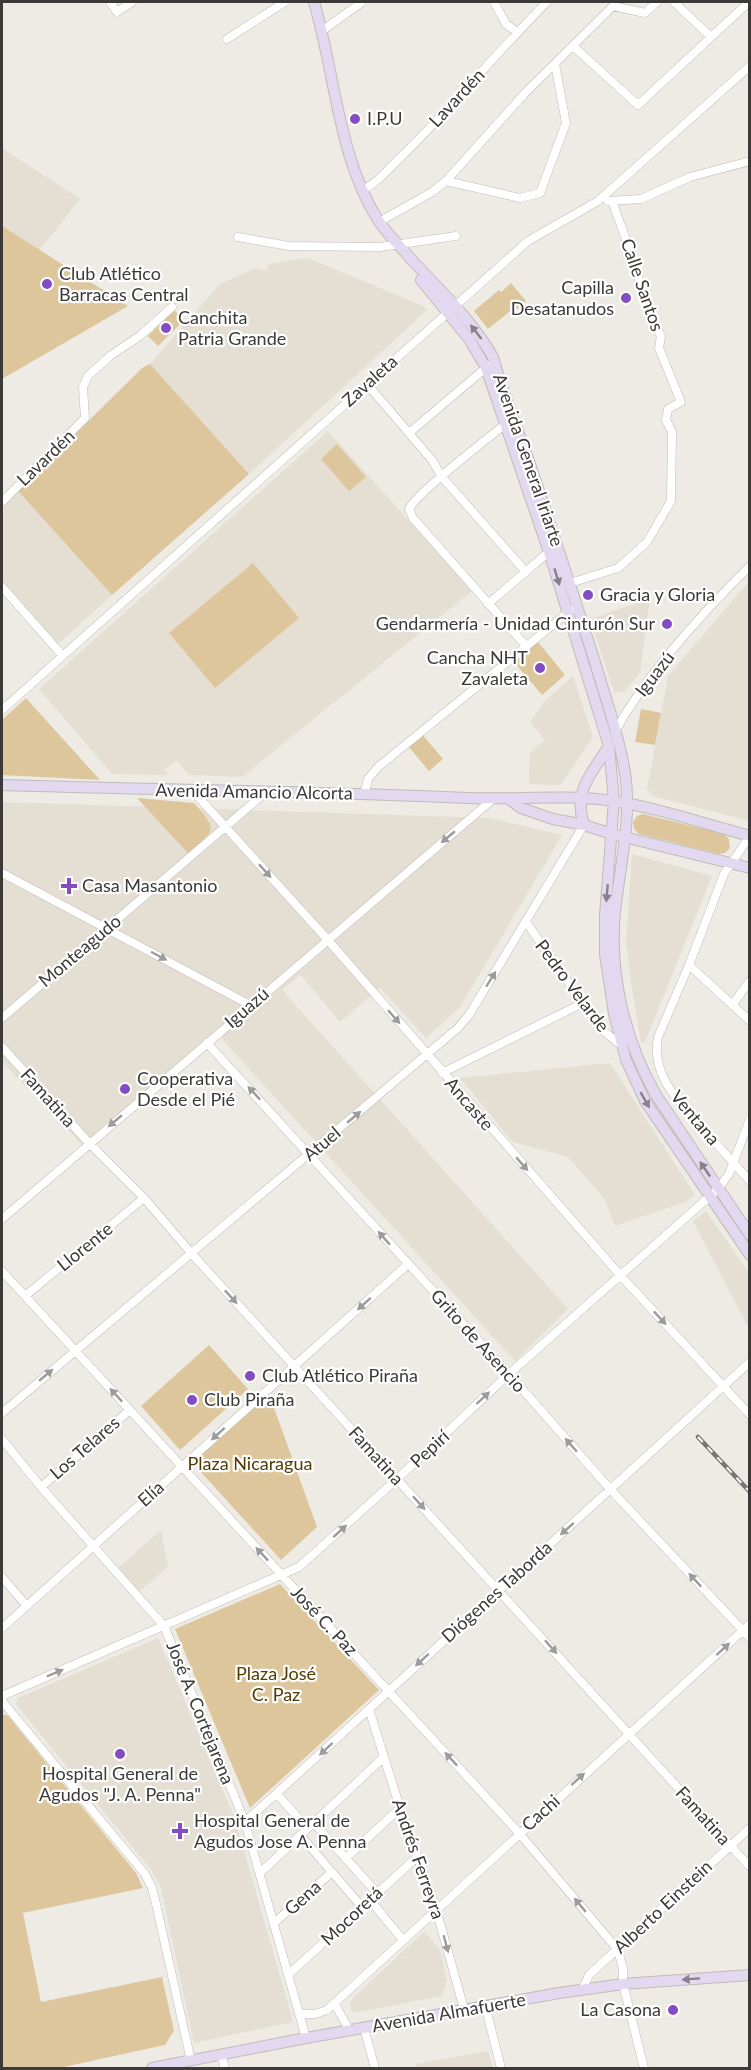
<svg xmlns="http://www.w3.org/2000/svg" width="751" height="2070" font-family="Lato,sans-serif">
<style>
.built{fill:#e5ded2}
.green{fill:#ddc69b}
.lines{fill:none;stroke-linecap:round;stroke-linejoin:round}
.street-casing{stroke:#bfbcb7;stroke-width:9}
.secondary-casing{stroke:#bfbcb7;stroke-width:12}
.street{stroke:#fff;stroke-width:8}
.secondary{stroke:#e2d9f0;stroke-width:10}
.rail-casing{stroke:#767571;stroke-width:4.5}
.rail{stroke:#fff;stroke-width:2;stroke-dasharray:7;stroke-linecap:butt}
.oneway{fill:#86828b}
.oneway2{fill:#9d9c9c}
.poi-dot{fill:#834cc3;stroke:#fff;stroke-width:2}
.labels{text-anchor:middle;stroke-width:4.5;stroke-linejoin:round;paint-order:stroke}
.street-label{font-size:18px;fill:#3b3a38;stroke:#fff}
.poi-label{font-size:18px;fill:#3b3a38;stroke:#fff;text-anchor:start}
.park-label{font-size:18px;fill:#523a01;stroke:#fff}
</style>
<rect width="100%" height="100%" fill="#eeebe5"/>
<!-- built -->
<path class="built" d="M2,148L80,199L39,251L2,227Z
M308,258L423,306L427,310L249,474L150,364L220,284L256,268L266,271L269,264Z
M328,431L472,591L242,777L189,775L176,760L164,770L168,775L112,774L39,689Z
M18,491L112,595L57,645L2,582V506Z
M749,581V819L746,820L653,796L647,789L668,676Z
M650,599L640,673L624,692H614L590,619Z
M573,676L593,737L561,785L529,784L530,753L545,740L530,722L544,702Z
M2,802L489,818L562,835L460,1007L426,1038L380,988L340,1022L301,975L282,990L568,1309L515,1361L221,1038L86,1149L2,1062Z
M632,854L712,876L645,1042L641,1043L631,982L626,940Z
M610,1063L695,1195L685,1202L615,1226L604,1198L568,1157L513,1142L460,1078Z
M706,1211L749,1273V1329L693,1221Z
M161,1530L168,1567L138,1592L118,1568Z
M158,1638L235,1819L293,2022L194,2043L161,1888L152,1871L16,1704L18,1698Z
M424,1932L440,1949L447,1981L442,1996L358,2012L352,2011L350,2004L354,1997Z
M488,2051L493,2068H417L416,2064Z"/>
<!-- green -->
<path class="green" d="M2,226L128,306L2,379Z
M511,283L526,301L516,310L514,308L488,329L474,311L499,290L501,292Z
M174,310L184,320L158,346L148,336Z
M150,364L249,474L112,595L18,491L142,368Z
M337,444L366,477L349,491L321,459Z
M253,563L299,618L215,688L169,633Z
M538,642L565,675L542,695L514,662Z
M26,698L100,780L2,775V720Z
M641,709L661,713L655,745L635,742Z
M422,734L443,759L429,771L408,746Z
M137,798L194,803C219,832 215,829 188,853Z
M643,814L724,834L729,839L730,848L725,853L719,854L639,834L634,829L633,822L637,816Z
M209,1345L248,1389L180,1450L141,1406Z
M269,1394L317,1527L281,1560L189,1459Z
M280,1584L379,1690L250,1808L175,1629Z
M2,1714L8,1716L136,1873L143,1888L23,1913L41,2002L162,1977L174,2031L165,2045L59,2068H2Z"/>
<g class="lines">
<defs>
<path id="street" d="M110,2L117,12L132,2
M494,2L506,24L517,32
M674,2L711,37
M322,31L362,2
M227,39L285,2
M573,46L638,105L749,2
M446,181L520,198L540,193L566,123L555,64
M362,190C378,183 391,166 404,154C454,105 498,51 547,2
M608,201L641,199L690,177L750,161
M379,222L432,192L446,181L526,92L613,6L645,13L657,2
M238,237L289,246L380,247L456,236
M367,384L432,460L442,477L526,572
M508,422C490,437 416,493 409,509L413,518L526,646
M409,433L488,366
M2,502L85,418L83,387L88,376L110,356L141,335L172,307
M570,583L618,568L647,542L671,501L672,432L666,420L668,409L681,402L659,348L661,336L649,314L632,256L612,201
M2,587L62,655
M488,604L551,550
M2,710L528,241L598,201L750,66
M615,731C649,672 701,614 750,566
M192,790L327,939L620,1275L750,1415
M364,795L368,779L378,767L571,610
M750,836L724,874L689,965L658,1037C650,1075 680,1103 703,1129C719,1146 734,1164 750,1181
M2,873L250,1005
M526,922L601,1029L622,1046
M689,965L750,1021
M732,1005L750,981
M2,1018L267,791
M207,1043L509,1374L610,1489L750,1638
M2,1047L89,1143L144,1198L192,1254L750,1867
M442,1073L581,1004
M2,1219L493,799
M2,1271L519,1833L618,1950L623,1969V1984L644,2068
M25,1296L144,1198
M2,1413L458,1028L469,1015L584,825
M2,1439L41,1487L164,1626L245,1822L306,2038
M41,1487L130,1410
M2,1577L26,1605
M2,1628L407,1265
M2,1696L299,1567L397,1479L509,1374L718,1189L729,1174L750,1119
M2,1701L145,1874L152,1888L157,1908L191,2061
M369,1709L400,1808L436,1909L464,2009
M277,1794L307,1828
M245,1822L750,1362
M313,1822L377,1893
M300,1835L362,1907
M346,1858L400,1808
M260,1873L384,1757
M370,1900L403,1940
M274,1923L332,1872
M288,1975L417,1857
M582,1990L589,1975L750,1828
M334,2003L350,2031
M485,2005L501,2068
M299,2014H315L327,2010L750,1624
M364,2028L375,2068
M221,2055L225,2068"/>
<path id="secondary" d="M314,2C335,73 338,157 378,220C387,234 400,246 411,259C439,289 472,320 493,357C503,393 517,428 530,464C552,530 574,596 595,662C605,697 618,732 624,767C633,815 620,864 615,912C609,974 625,1041 656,1095L750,1235
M421,280L469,339L486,368L549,552L609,746L614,801L605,915V954L614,1014L626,1060L645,1101L750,1255
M2,785C157,790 313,791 469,798C517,800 565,794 613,801C659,808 705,824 750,836
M507,798L521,808L553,819L584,825L612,834L750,868
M584,825C573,791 591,774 609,746
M152,2068L306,2038L559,1993L623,1984L750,1975"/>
</defs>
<!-- street casing -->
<use href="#street" class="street-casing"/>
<!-- secondary casing -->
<use href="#secondary" class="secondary-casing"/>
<!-- street -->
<use href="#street" class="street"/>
<!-- secondary -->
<use href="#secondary" class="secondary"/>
<defs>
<path id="rail" d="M698,1437L750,1492"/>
</defs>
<!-- rail casing -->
<use href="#rail" class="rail-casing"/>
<!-- rail -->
<use href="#rail" class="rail"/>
</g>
<!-- one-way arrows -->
<defs><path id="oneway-solid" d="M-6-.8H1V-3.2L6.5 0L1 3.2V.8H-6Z" transform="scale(1.5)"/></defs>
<g class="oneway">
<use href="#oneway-solid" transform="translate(476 332) rotate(-128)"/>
<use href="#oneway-solid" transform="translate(557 577) rotate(73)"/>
<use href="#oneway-solid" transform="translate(607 893) rotate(95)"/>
<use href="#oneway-solid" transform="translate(645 1100) rotate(60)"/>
<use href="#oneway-solid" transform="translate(705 1169) rotate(-124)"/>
<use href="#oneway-solid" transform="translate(691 1979) rotate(176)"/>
</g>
<g class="oneway2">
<use href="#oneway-solid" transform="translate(448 837) rotate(140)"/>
<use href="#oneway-solid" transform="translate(265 871) rotate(48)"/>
<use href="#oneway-solid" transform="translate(159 956) rotate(28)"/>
<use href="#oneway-solid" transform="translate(491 979) rotate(-58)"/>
<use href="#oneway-solid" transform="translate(394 1017) rotate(49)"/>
<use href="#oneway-solid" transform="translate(254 1093) rotate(-133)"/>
<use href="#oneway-solid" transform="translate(354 1117) rotate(-40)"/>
<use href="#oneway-solid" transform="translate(115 1121) rotate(140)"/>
<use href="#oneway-solid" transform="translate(522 1164) rotate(49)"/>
<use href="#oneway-solid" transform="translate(384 1238) rotate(-131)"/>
<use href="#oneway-solid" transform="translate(231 1297) rotate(47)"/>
<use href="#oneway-solid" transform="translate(364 1304) rotate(138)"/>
<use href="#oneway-solid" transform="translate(660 1318) rotate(47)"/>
<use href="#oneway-solid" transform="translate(46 1375) rotate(-40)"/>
<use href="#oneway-solid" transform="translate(116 1395) rotate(-133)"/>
<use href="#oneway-solid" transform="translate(483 1398) rotate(-43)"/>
<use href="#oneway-solid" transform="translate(218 1434) rotate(138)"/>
<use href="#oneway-solid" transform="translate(571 1445) rotate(-131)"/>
<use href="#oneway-solid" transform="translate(419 1503) rotate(48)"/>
<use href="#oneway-solid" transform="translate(567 1529) rotate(138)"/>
<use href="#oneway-solid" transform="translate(340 1531) rotate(-42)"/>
<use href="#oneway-solid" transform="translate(262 1554) rotate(-133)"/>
<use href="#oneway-solid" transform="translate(695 1580) rotate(-133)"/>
<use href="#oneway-solid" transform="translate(551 1647) rotate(48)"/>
<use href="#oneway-solid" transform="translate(723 1649) rotate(-42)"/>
<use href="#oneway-solid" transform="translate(422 1660) rotate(138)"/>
<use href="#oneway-solid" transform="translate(55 1673) rotate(-23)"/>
<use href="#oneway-solid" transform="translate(326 1749) rotate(137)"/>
<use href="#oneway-solid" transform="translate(451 1759) rotate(-133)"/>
<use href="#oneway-solid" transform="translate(578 1779) rotate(-42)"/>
<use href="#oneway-solid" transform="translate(580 1905) rotate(-130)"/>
<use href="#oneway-solid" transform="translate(446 1944) rotate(75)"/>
</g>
<!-- markers -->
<g class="poi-dot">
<circle cx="355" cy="119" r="6"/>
<circle cx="47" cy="284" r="6"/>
<circle cx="626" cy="298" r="6"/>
<circle cx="166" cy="328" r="6"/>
<circle cx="588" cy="595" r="6"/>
<circle cx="667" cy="624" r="6"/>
<circle cx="540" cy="668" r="6"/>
<path d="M66 877h6v6h6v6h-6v6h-6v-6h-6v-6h6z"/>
<circle cx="125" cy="1089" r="6"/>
<circle cx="250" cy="1376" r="6"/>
<circle cx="192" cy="1400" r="6"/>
<circle cx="120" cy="1754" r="6"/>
<path d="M177 1822h6v6h6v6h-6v6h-6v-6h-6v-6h6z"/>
<circle cx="673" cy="2010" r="6"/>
</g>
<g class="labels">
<!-- street labels -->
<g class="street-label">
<text transform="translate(457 98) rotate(-47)" y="6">Lavardén</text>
<text transform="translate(642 285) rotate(71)" y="6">Calle Santos</text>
<text transform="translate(370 381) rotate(-42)" y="6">Zavaleta</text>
<text transform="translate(46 458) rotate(-44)" y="6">Lavardén</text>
<text transform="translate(528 460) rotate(71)" y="6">Avenida General Iriarte</text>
<text transform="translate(655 674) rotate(-52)" y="6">Iguazú</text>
<text transform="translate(254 792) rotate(1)" y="6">Avenida Amancio Alcorta</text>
<text transform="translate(80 951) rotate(-40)" y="6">Monteagudo</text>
<text transform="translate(572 986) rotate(53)" y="6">Pedro Velarde</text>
<text transform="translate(247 1008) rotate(-41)" y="6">Iguazú</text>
<text transform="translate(48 1098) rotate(48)" y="6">Famatina</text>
<text transform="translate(469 1104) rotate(49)" y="6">Ancaste</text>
<text transform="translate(695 1118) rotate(50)" y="6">Ventana</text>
<text transform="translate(322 1144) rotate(-40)" y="6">Atuel</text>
<text transform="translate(85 1247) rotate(-39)" y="6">Llorente</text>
<text transform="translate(478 1341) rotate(48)" y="6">Grito de Asencio</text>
<text transform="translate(85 1448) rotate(-41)" y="6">Los Telares</text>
<text transform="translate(430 1449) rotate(-43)" y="6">Pepirí</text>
<text transform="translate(376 1456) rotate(48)" y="6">Famatina</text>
<text transform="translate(151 1494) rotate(-42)" y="6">Elía</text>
<text transform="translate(497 1592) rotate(-42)" y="6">Diógenes Taborda</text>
<text transform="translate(324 1621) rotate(47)" y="6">José C. Paz</text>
<text transform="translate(200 1713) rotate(68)" y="6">José A. Cortejarena</text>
<text transform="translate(541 1813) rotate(-42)" y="6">Cachi</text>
<text transform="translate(703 1816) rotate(48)" y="6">Famatina</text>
<text transform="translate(418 1859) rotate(71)" y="6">Andrés Ferreyra</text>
<text transform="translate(303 1898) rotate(-42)" y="6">Gena</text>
<text transform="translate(663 1907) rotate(-43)" y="6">Alberto Einstein</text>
<text transform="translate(352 1916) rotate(-43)" y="6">Mocoretá</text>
<text transform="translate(449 2013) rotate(-10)" y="6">Avenida Almafuerte</text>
</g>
<!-- poi labels -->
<g class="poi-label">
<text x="367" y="125">I.P.U</text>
<text x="59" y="280">Club Atlético<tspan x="59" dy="21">Barracas Central</tspan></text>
<text x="614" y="294" text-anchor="end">Capilla<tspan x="614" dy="21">Desatanudos</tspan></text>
<text x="178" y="324">Canchita<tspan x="178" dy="21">Patria Grande</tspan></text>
<text x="600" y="601">Gracia y Gloria</text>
<text x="655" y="630" text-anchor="end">Gendarmería - Unidad Cinturón Sur</text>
<text x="528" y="664" text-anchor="end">Cancha NHT<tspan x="528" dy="21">Zavaleta</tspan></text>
<text x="82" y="892">Casa Masantonio</text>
<text x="137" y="1085">Cooperativa<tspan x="137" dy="21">Desde el Pié</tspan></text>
<text x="262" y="1382">Club Atlético Piraña</text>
<text x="204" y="1406">Club Piraña</text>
<text x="120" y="1780" text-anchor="middle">Hospital General de<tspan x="120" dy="21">Agudos "J. A. Penna"</tspan></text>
<text x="194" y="1827">Hospital General de<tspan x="194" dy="21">Agudos Jose A. Penna</tspan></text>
<text x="661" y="2016" text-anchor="end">La Casona</text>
</g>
<!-- park labels -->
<g class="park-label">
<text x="250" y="1470">Plaza Nicaragua</text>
<text x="276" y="1680">Plaza José<tspan x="276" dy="21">C. Paz</tspan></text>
</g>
</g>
<!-- border -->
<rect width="751" height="2070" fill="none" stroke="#3b3a38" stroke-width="6"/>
</svg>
